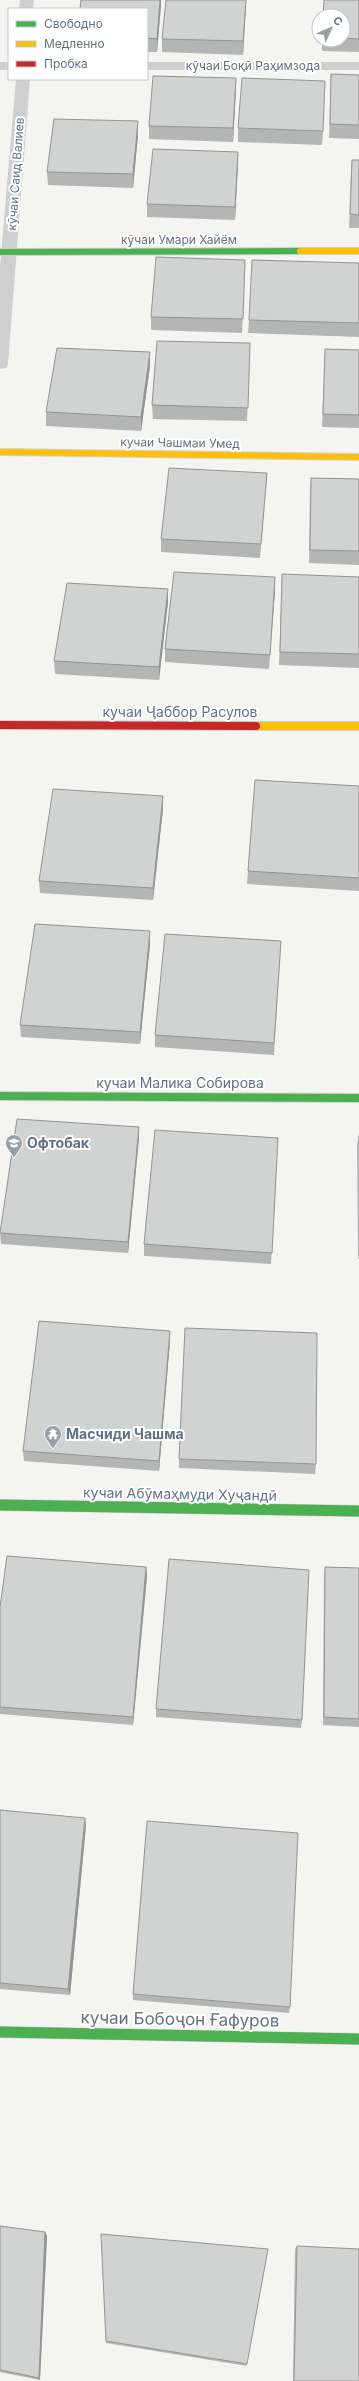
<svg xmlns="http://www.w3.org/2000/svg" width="359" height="2381" font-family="Inter,sans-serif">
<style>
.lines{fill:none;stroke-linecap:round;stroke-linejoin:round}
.fast-far2-casing{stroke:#d0d1d2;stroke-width:8}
.fast-far1-casing{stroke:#d0d1d2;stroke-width:10}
.fast-casing{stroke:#d0d1d2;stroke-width:12}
.slow-far1-casing{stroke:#d0d1d2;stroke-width:8}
.slow-casing{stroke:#d0d1d2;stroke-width:10}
.jam-casing{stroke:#d0d1d2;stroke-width:10}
.street{fill:#cfcfd0;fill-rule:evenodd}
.fast-far2{stroke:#4caf50;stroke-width:6}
.fast-far1{stroke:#4caf50;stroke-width:8}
.fast{stroke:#4caf50;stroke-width:11}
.slow-far1{stroke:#ffc107;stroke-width:6}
.slow{stroke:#ffc107;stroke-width:8}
.jam{stroke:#c62828;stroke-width:8}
.wall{fill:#b4b5b5}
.shaded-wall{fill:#929393}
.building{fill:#d1d2d2;stroke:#929393}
.labels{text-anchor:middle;stroke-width:4;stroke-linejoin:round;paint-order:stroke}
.far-street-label{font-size:12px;fill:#617284;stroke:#fff}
.street-label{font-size:14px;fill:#617284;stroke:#fff}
.poi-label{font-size:14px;font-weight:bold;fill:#617284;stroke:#fff;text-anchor:start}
.near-street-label{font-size:17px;fill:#617284;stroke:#fff}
</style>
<rect width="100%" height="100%" fill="#f4f4f1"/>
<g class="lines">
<defs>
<path id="fast-far2" d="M0,252L300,251"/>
<path id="fast-far1" d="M0,1096L359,1098"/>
<path id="fast" d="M0,1505L359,1511
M0,2032L359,2039"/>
<path id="slow-far1" d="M300,251H359
M0,452L359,457"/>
<path id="slow" d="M256,726H359"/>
<path id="jam" d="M0,725L256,726"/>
</defs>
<!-- fast-far2 casing -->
<use href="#fast-far2" class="fast-far2-casing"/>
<!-- fast-far1 casing -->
<use href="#fast-far1" class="fast-far1-casing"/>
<!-- fast casing -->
<use href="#fast" class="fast-casing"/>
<!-- slow-far1 casing -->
<use href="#slow-far1" class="slow-far1-casing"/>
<!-- slow casing -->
<use href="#slow" class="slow-casing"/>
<!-- jam casing -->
<use href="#jam" class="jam-casing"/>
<!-- street -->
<path class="street" d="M20,0H34L33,9H19Z
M0,62H9V70H0Z
M147,62H359V70H147Z
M16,79H30L8,364L6,368L0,369V267Z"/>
<!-- fast-far2 -->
<use href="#fast-far2" class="fast-far2"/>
<!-- fast-far1 -->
<use href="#fast-far1" class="fast-far1"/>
<!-- fast -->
<use href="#fast" class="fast"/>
<!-- slow-far1 -->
<use href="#slow-far1" class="slow-far1"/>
<!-- slow -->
<use href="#slow" class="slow"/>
<!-- jam -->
<use href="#jam" class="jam"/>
</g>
<!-- wall -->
<path class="wall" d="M246,0L243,55L162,52V39Z
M359,0V52L322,51V40H343V16Z
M161,5L157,52H147V9Z
M331,74L359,75V139L329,138Z
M236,78L233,142L149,139V126Z
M238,128L323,131L322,145L238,142Z
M138,135L133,188L48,185L47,172Z
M238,152L235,220L147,217V204Z
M352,160H359V228H349L351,173Z
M245,260L242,333L151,330V317Z
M359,263V337L248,333L249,320Z
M250,343L247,421L153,419L152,405Z
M325,349L359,350V428L322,427Z
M150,366L141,431L46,426V412Z
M267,473L260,558L161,552V539Z
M311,478L359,479V565L309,563L310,491Z
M282,574L359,577V668L279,665Z
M275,591L269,669L165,662V649Z
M168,602L159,680L55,674L54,661Z
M359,786V891L247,884L248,871Z
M163,796V809L153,900L40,893L39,881Z
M150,931V944L140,1044L21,1037L20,1025Z
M281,941L274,1055L155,1047V1035Z
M139,1127V1138L128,1253L1,1244L0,1230Z
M359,1133V1259H358L357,1145Z
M278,1138L271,1264L144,1256V1244Z
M170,1341L159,1471L24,1461L23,1451Z
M179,1459L316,1464L315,1474L179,1468Z
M146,1567L147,1576L133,1725L0,1714V1607Z
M325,1567L359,1568V1727L323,1725L324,1576Z
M156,1709L302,1720L301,1728L156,1717Z
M0,1810L86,1825L70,1995L0,1989Z
M133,1994L290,2007L289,2013L133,2000Z
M0,2226L45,2232L47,2236L40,2380L0,2372Z
M297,2246L359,2381H293L295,2249Z
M106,2341L247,2364V2366L106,2343Z"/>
<!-- shaded-wall -->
<path class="shaded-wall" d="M160,0H161V5L157,52V39Z
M246,0V8L243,55V41Z
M236,78V91L233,142V128Z
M138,121V135L133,188V174Z
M238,152V166L235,220V207Z
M150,352V366L141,431V417Z
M275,577V591L269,669L270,655Z
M168,589V602L159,680V667Z
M163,796V809L153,900V888Z
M150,931V944L140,1044V1032Z
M139,1127V1138L128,1253V1242Z
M170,1331V1341L159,1471V1461Z
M146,1567L147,1576L133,1725V1717Z
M85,1818L86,1825L70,1995L68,1989Z
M45,2232L47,2236L40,2380L39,2378Z"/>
<!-- building -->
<path class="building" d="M81,0H160L157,39L147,38V9H80Z
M166,0H246L243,41L162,39Z
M324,0H359V39L343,38V16H323Z
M331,74L359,75V125L330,124Z
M153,76L236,78L233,128L149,126Z
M242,78L325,81L323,131L238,128Z
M54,119L138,121L133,174L47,172Z
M153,149L238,152L235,207L147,204Z
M352,160H359V215L350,214Z
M156,257L245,260L243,319L151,317Z
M252,260L359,263V323L249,320Z
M157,341L250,343L248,408L152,405Z
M57,348L150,352L141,417L46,412Z
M325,349L359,350V415L323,414Z
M169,468L267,473L261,544L161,539Z
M311,478L359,479V551L310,550Z
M174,572L275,577L270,655L165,649Z
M282,574L359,577V654L280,652Z
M67,583L168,589L159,667L54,661Z
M255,780L359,786V878L248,871Z
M53,789L163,796L153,888L39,881Z
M35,924L150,931L140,1032L20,1025Z
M165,934L281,941L274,1043L155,1035Z
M17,1119L139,1127L128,1242L0,1233Z
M155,1130L278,1138L272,1253L144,1244Z
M39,1321L170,1331L159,1461L23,1451Z
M185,1328L317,1333L316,1464L179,1459Z
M7,1556L146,1567L133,1717L0,1707V1607Z
M169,1559L309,1570L302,1720L156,1709Z
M325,1567L359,1568V1719L324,1717Z
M0,1810L85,1818L68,1989L0,1983Z
M147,1821L298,1833L290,2007L133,1994Z
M0,2226L45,2232L39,2378L0,2370Z
M101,2234L268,2249L247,2364L106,2341Z
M297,2246L359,2249V2381H294Z"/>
<!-- icons -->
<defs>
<symbol id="school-pin" viewBox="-11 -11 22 30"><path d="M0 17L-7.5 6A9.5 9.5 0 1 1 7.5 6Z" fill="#94a0aa" stroke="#fff"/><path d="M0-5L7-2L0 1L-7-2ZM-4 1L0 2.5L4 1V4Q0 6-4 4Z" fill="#fff"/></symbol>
<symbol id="temple-pin" viewBox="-11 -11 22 30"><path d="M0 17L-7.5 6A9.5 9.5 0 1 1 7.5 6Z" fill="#94a0aa" stroke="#fff"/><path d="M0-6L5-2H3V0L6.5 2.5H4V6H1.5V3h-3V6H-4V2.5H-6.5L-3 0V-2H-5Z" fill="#fff"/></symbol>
</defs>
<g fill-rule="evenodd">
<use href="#school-pin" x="4" y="1133" width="20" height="27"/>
<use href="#temple-pin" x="43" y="1424" width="20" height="27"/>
</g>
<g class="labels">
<!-- far-street labels -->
<g class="far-street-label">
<text x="253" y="70">кӯчаи Боқӣ Раҳимзода</text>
<text transform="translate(16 174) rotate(-86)" y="4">кӯчаи Саид Валиев</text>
<text x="179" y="244">кӯчаи Умари Хайём</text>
<text transform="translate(180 443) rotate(1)" y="4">кучаи Чашмаи Умед</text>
</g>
<!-- street labels -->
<g class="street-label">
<text x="180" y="717">кучаи Ҷаббор Расулов</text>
<text x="180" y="1088">кучаи Малика Собирова</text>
<text transform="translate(180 1494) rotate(1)" y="5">кучаи Абӯмаҳмуди Хуҷандӣ</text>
</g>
<!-- poi labels -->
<g class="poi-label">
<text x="27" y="1148">Офтобак</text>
<text x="66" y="1439">Масчиди Чашма</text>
</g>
<!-- near-street labels -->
<g class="near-street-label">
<text transform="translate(180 2019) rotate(1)" y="6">кучаи Бобоҷон Ғафуров</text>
</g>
</g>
<!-- legend -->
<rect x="8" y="8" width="140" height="72" fill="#ffffff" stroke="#c0c7ce"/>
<rect x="16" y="21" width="20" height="6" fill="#4caf50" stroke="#c0c7ce"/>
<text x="44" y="28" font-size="12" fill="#617284">Свободно</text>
<rect x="16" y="41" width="20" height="6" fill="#ffc107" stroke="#c0c7ce"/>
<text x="44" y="48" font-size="12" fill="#617284">Медленно</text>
<rect x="16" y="61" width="20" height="6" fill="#c62828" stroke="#c0c7ce"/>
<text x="44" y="68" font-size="12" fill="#617284">Пробка</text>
<!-- north arrow -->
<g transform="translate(331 28) rotate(45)"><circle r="19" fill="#ffffff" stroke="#c0c7ce"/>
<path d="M0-3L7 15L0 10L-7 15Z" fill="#94a0aa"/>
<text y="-6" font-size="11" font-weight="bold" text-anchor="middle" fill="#617284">С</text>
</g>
</svg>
